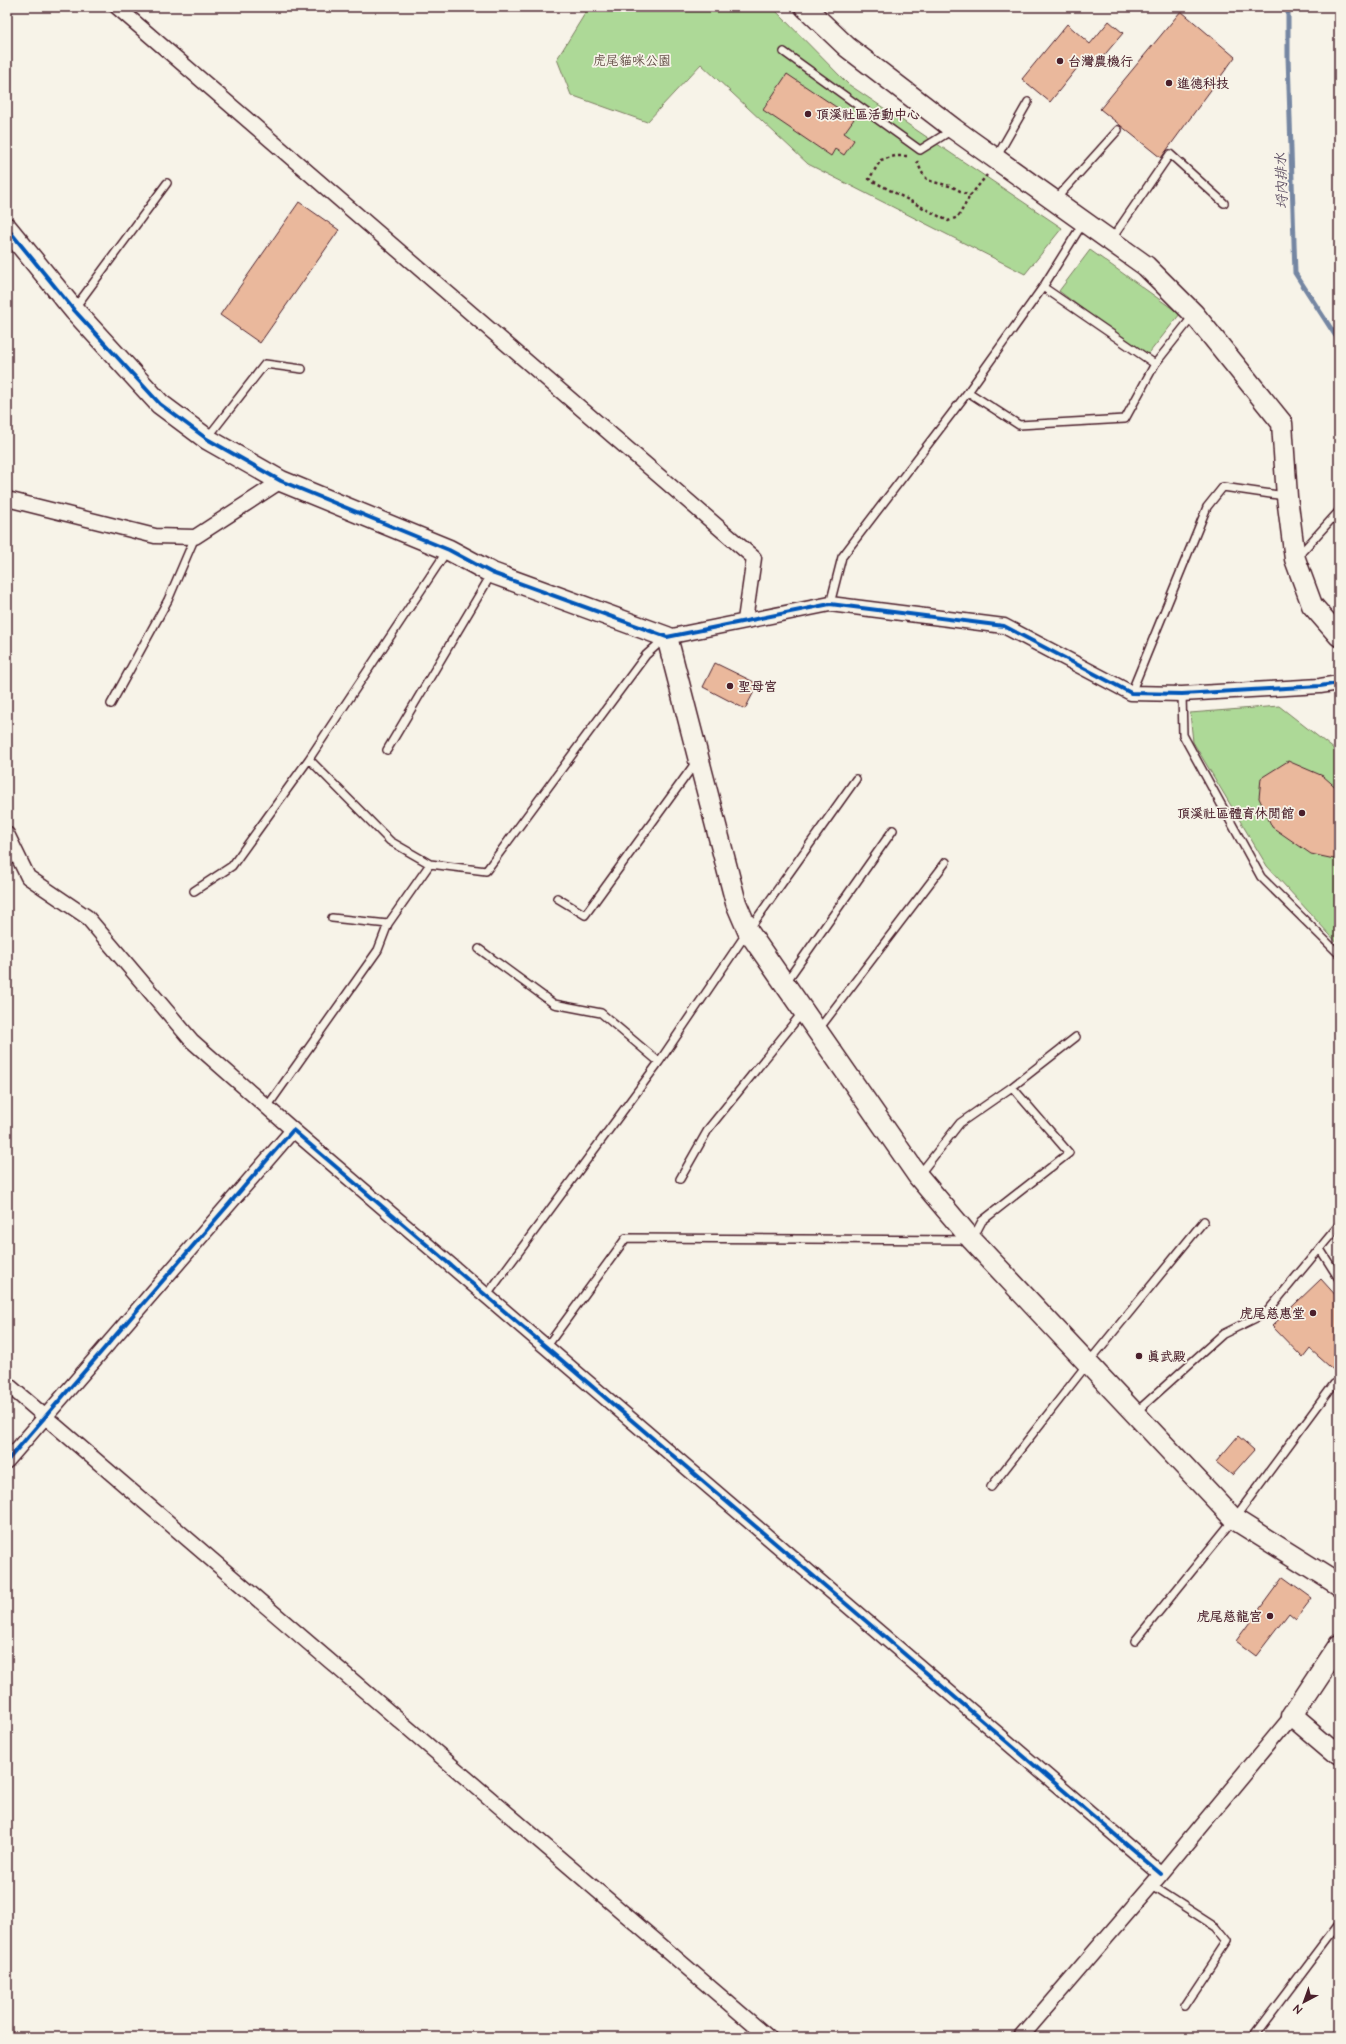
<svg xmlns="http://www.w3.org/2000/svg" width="1346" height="2044" font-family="'Architects Daughter','LXGW WenKai TC',sans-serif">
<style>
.green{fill:#add997;stroke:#7c7c61}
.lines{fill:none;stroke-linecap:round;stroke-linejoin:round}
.stream{stroke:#7586a2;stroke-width:5}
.building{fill:#eab89c;stroke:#4a1f2b}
.lane-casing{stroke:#4a1f2b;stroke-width:10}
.street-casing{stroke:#4a1f2b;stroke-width:17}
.secondary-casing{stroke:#4a1f2b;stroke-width:23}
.path{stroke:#4a1f2b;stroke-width:2.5;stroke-dasharray:3 3;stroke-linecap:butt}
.lane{stroke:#f7f3e8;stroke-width:7}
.street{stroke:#f7f3e8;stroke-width:14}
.secondary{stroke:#f7f3e8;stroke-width:20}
.cycleway-casing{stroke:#f7f3e8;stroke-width:6}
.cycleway{stroke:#0057b8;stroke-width:4}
.poi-dot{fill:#4a1f2b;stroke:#f7f3e8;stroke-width:1.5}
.labels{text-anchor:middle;stroke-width:3.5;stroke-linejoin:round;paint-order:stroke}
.park-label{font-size:13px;fill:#634e46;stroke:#f7f3e8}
.poi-label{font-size:13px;font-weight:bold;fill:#4a1f2b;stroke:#f7f3e8;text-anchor:start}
.water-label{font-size:14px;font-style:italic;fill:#605266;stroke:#f7f3e8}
</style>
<rect width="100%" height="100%" fill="#f7f3e8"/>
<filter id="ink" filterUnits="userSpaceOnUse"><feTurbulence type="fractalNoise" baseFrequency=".025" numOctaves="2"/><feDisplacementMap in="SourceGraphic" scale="8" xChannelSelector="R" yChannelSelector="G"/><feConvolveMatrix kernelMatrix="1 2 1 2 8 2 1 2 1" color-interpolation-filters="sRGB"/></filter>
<g filter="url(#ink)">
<!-- green -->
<path class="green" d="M589,7H772L848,84L1062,228L1025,274L808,164L701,64L647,122L571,95L557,59Z
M1090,250L1180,314L1146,357L1059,291Z
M1279,706L1339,753V945L1267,866L1193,742L1190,713Z"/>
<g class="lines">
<!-- stream -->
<path class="stream" d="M1288,7V57L1295,273L1339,341"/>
</g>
<!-- building -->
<path class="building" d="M1181,11L1235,57L1161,158L1100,109Z
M1109,21L1123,33L1096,65L1086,57L1050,102L1022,79L1067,24L1090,44Z
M787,74L854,119L844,133L854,140L844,155L835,149L831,156L763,110Z
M299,202L339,230L260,343L220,315Z
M715,663L758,684L745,709L703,687Z
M1288,761L1323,776L1339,790V860L1311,854L1272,827L1259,798L1261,778Z
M1321,1279L1339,1299V1375L1310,1349L1303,1358L1272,1326Z
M1238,1436L1254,1450L1232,1475L1216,1462Z
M1283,1577L1312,1598L1296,1619L1289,1613L1256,1656L1236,1641Z"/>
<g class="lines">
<defs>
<path id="lane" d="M784,52L920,150L952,130
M996,158L1028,102
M1055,200L1118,130
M1083,223L1043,287L1155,364
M1111,240L1170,154L1224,203
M74,309L167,183
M968,392L1019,425L1125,419L1155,364L1193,316
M208,437L265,364L302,369
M1299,555L1339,511
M830,604L842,557L968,392L1043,287
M1131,693L1207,507L1223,487L1285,496
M1182,694L1183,735L1261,877L1339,954
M111,704L168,600L195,537
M387,750L491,575
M430,864L486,871L646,655L665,638
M194,891L232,866L309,759
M557,898L585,915L696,762
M332,918L388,924
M479,949L554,1004L601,1013L659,1062
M786,982L893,830
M819,1029L946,862
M267,1107L378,950L388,924L430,864L390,841L309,759L447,551
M919,1175L960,1123L1012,1087L1076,1037
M680,1179L709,1128L802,1013
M1320,1249L1339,1279
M487,1295L659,1062L748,931L856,779
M547,1346L626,1238L972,1240L982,1221L1069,1153L1012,1087
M1135,1413L1223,1334L1266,1313L1339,1225
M991,1487L1088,1363L1204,1221
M1135,1641L1234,1519L1334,1384
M1151,1885L1216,1927L1228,1942L1185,2007
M1253,2037L1339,1923"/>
<path id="street" d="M117,7L754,558L745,620
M7,499L155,536L195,537L281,481
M667,637L830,604L1004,626L1131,693L1182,694L1320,686L1339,683
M7,834L28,877L87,917L192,1041L293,1130
M7,1384L768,2037
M7,1461L293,1130L1161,1874
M1021,2037L1161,1874L1292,1716"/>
<path id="secondary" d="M805,7L847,47L954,129L1146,266L1194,314L1282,423L1287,497L1295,559L1312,605L1339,636
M7,228L74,310L160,404L207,439L281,481L449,550L492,573L667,637L736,903L748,931L918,1176L972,1240L1234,1519L1339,1585
M1339,1645L1292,1716L1339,1756"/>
</defs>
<!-- lane casing -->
<use href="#lane" class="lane-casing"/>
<!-- street casing -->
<use href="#street" class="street-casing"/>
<!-- secondary casing -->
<use href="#secondary" class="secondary-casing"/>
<!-- path -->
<path class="path" d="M907,156H895L881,160L869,179L948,221L958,217L970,196L987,175
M917,161C926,185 929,180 950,186C956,188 963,193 970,196"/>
<!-- lane -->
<use href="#lane" class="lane"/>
<!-- street -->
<use href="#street" class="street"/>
<!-- secondary -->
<use href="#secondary" class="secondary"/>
<defs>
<path id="cycleway" d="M7,228L74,310L160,404L207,439L281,481L449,550L492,573L667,637L830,604L1004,626L1131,693L1182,694L1320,686L1339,683
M7,1461L293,1130L1161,1874"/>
</defs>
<!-- cycleway casing -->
<use href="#cycleway" class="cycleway-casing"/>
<!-- cycleway -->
<use href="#cycleway" class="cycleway"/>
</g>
</g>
<!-- markers -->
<g class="poi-dot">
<circle cx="1060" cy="61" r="4"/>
<circle cx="1169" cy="83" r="4"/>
<circle cx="808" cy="114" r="4"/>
<circle cx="730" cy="686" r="4"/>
<circle cx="1302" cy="813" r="4"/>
<circle cx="1313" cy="1313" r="4"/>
<circle cx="1139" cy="1356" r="4"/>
<circle cx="1270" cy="1616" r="4"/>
</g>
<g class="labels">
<!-- park labels -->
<g class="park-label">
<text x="632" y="65">虎尾貓咪公園</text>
</g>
<!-- poi labels -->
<g class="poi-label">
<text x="1068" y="66">台灣農機行</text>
<text x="1177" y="88">進德科技</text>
<text x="816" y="119">頂溪社區活動中心</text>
<text x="738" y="691">聖母宮</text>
<text x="1294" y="818" text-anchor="end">頂溪社區體育休閒館</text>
<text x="1305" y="1318" text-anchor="end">虎尾慈惠堂</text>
<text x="1147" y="1361">真武殿</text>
<text x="1262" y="1621" text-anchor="end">虎尾慈龍宮</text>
</g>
<!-- water labels -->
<g class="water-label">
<text transform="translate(1281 181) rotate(-92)" y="5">埒內排水</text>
</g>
</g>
<!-- margin -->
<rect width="1346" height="2044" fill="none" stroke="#f7f3e8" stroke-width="24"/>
<rect x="12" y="12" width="1322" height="2020" fill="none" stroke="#4a1f2b" stroke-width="1.5" filter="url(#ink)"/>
<!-- north arrow -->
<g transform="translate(1304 2002) rotate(221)" stroke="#f7f3e8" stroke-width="3" paint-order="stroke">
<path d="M0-3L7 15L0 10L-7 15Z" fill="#4a1f2b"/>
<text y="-6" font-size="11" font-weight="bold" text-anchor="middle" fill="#4a1f2b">N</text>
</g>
</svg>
